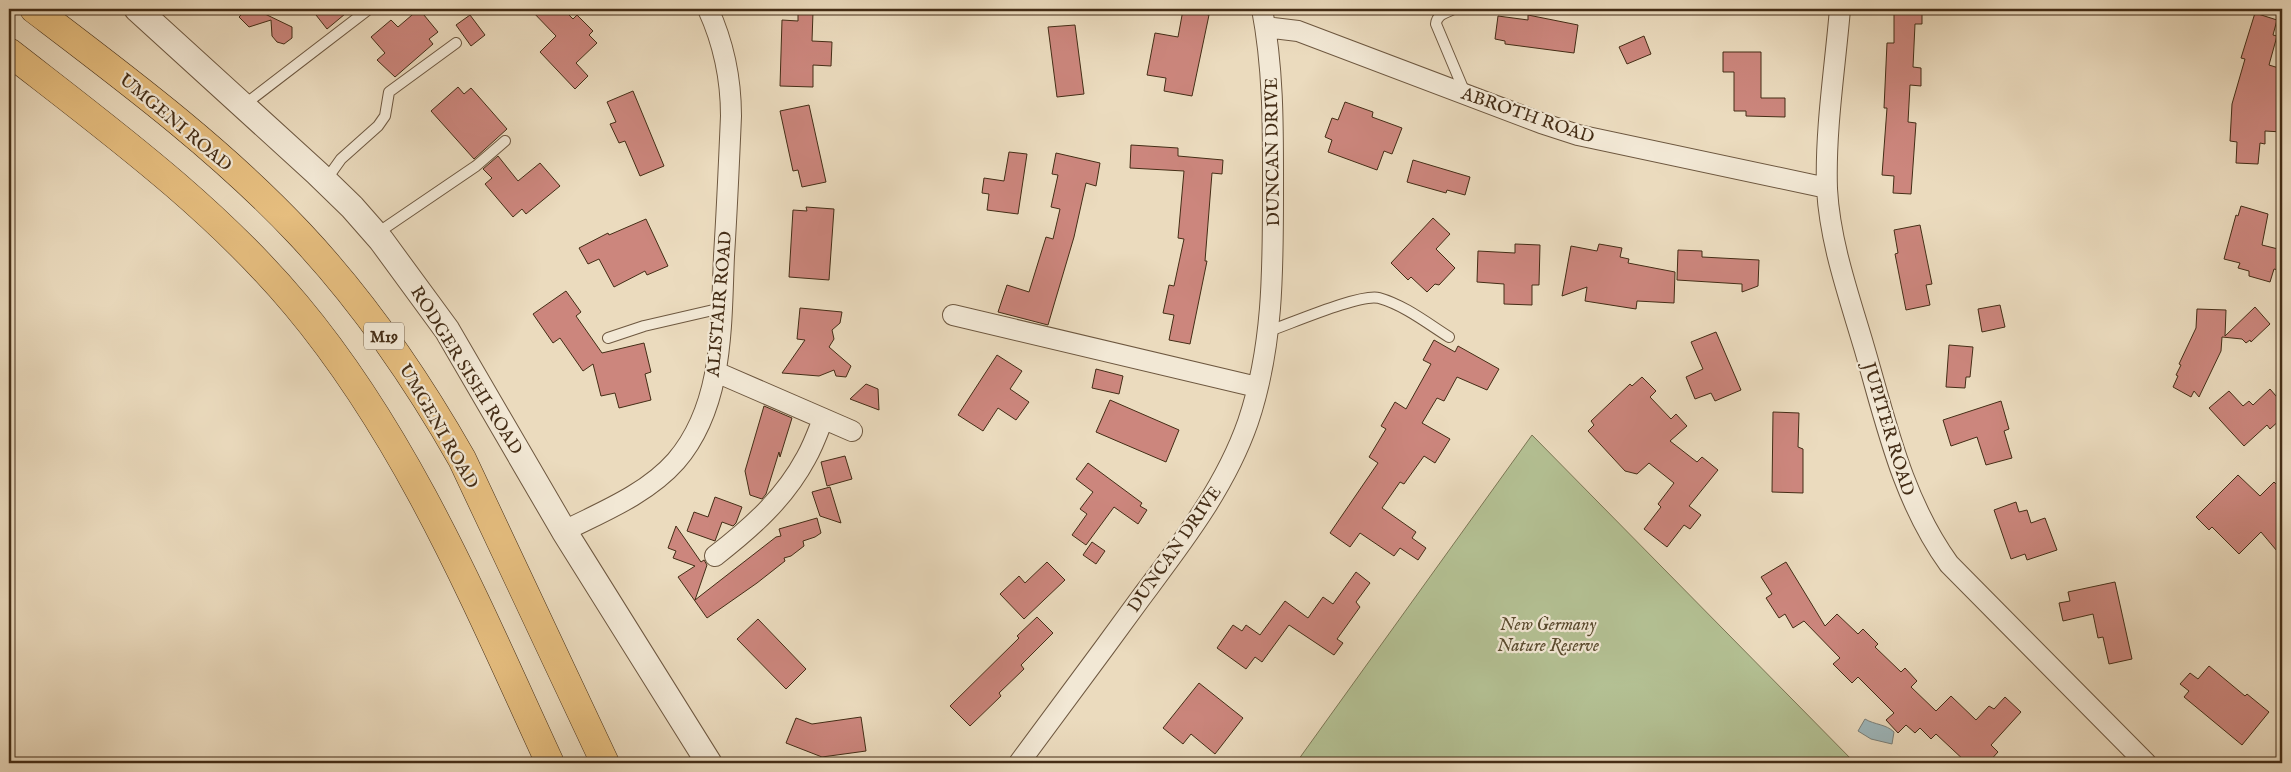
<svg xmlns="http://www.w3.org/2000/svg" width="2291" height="772" font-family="'IM FELL English',serif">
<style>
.green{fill:#b4c194;stroke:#7c7755}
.water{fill:#9eb8bd;stroke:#7a807a}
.building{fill:#cc867d;stroke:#442d16}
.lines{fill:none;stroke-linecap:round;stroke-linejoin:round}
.service-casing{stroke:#6e5840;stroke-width:12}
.minor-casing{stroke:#6e5840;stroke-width:22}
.tertiary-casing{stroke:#6e5840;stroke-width:27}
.motorway-casing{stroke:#442d16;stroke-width:29}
.service{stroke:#f2e8d5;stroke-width:10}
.minor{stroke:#f2e8d5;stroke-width:20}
.tertiary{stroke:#f2e8d5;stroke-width:25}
.motorway{stroke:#e6be7f;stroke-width:28}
.labels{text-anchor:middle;stroke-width:4.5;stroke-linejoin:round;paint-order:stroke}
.shield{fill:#f2e8d5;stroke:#78654f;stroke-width:1}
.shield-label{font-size:16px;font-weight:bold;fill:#442d16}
.street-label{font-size:18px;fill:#442d16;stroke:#f2e8d5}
.park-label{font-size:18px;font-style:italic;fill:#5a4b2f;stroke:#f2e8d5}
</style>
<rect width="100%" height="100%" fill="#ebdbbe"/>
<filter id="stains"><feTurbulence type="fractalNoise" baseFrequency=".004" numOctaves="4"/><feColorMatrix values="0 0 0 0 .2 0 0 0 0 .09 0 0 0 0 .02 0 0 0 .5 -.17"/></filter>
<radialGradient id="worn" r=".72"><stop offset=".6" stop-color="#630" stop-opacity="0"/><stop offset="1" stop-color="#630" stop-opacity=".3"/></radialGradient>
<!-- green -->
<path class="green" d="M1532,435L1855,763H1296Z"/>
<!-- water -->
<path class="water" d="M1865,719C1875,725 1886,724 1894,732L1892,744L1871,739L1858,731Z"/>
<!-- building -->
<path class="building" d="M247,9H271L265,14L292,27V38L284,44L277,42L272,36L271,20L249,27L239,17Z
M324,9H351L327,29L316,15Z
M419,9L438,32L429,39L433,44L395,77L377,60L385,53L371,37L391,20L398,27Z
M530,9H563L573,19L577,15L593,31L589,35L597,43L576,63L588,76L575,89L540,52L556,36Z
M1894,9H1922V24H1915L1913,67L1921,68V86L1910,85L1908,122L1916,123L1911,194L1893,193L1894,176L1882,175L1887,108H1884L1887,43H1894Z
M1183,10L1209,15L1192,96L1164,91L1166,78L1147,75L1155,33L1178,37Z
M798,12H813L812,41L832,42L831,66L813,65V87L780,86L782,20L798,21Z
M2255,13L2277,20L2273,35L2277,36L2269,65L2282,69V132L2265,131V144L2260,143L2258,164L2236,163L2237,142L2230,141L2232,104L2245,59L2241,58Z
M470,15L485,35L471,46L456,25Z
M1528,15L1578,25L1574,53L1505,44V41L1495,39L1498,16L1528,20Z
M1075,25L1084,94L1057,97L1048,27Z
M1644,36L1651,54L1627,64L1619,47Z
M1723,52H1761V98H1785V117L1746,116V111H1734V72H1723Z
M458,87L464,94L471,88L507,129L474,159L431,111Z
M633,91L664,166L640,176L625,141L619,143L610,124L616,122L607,102Z
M1345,102L1373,112L1372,117L1402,128L1392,154L1384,151L1377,170L1328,152L1332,140L1325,137L1332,118L1338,120Z
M809,105L826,182L802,187L798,170L793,171L780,111Z
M1131,145L1178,148V156L1223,160L1222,174L1212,173L1205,261H1207L1190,344L1169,340L1174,315L1163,313L1169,285L1174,286L1184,239L1178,238L1184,171L1130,168Z
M1009,152L1027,154L1018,214L987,210L989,194L982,193L984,178L1004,181Z
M1056,153L1100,163L1096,186L1086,183L1074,237L1048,325L998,312L1007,285L1029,292L1046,237L1053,239L1060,209L1051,207L1058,175L1052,174Z
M498,156L518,181L540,163L560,186L526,214L522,209L513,217L485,184L492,178L483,169Z
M1413,160L1470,177L1465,195L1447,190L1446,193L1407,182Z
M2241,206L2268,214L2262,245L2282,250V271L2274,269L2270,282L2249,276V271L2238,268L2240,263L2224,259L2236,215L2238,216Z
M806,207L834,209L829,280L789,277L793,210L807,211Z
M1433,218L1450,234L1436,249L1455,268L1439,285L1435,284L1427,292L1411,277L1408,280L1391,263Z
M646,219L668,266L647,275L645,271L614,287L599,259L588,264L579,248L608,233L609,235Z
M1920,225L1932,284L1926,285L1930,305L1906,310L1895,254L1898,253L1894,230Z
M1515,244L1540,245L1539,285H1532V305L1504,304V284L1477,282L1478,251L1515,253Z
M1599,244L1622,248L1620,257L1629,259L1628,263L1675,272L1674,303L1637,301L1636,309L1585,301L1587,287L1562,296L1571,246L1597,251Z
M1678,250L1702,251V257L1759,260L1758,286L1742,292V284L1677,280Z
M566,291L581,312L576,316L602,353L644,343L651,372L645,374L651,400L619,408L615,393L601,396L593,364L583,371L560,338L553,343L533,314Z
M2000,305L2005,327L1982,332L1978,309Z
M2255,307L2270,324L2251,342L2250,340L2246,343L2242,339L2222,337L2221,351L2199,397L2194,391L2191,397L2173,387L2178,376L2176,375L2181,365L2179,364L2196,328L2197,309L2226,310L2225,336Z
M800,308L842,312L840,323L832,330L834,339L829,347L851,366L846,377L836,376L834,370L819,376L782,373L805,340L797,339Z
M1716,332L1741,390L1715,401L1711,393L1695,399L1686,377L1703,369L1691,342Z
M1434,340L1455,352L1458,346L1499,369L1487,390L1457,377L1444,401L1437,398L1422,423L1450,439L1435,463L1424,456L1404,484L1400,482L1382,508L1416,532L1412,538L1426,548L1418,560L1400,548L1394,556L1360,533L1350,547L1330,533L1378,463L1369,457L1386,429L1381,426L1395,402L1406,409L1431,364L1423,360Z
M1949,345L1973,347L1970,377H1966L1965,388L1946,387Z
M997,355L1022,371L1010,389L1029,402L1016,420L998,408L983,431L958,415Z
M1096,369L1123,376L1119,394L1092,388Z
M1642,377L1656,391L1650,397L1671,419L1676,414L1687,426L1670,441L1697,462L1702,457L1718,470L1689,506L1701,515L1690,529L1684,525L1667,547L1644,529L1661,507L1658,504L1674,483L1649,463L1637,474L1625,471L1588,431L1594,425L1591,421L1630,384L1632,386Z
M866,384L878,389L879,410L850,399Z
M2270,389L2282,403V418L2270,429L2267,425L2244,446L2209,408L2229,391L2243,406L2249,401L2253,405Z
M1110,400L1179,430L1166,462L1096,432Z
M2001,401L2009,429L2004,431L2012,458L1986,465L1977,437L1951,446L1943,420Z
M764,406L792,418L780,457L779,452L766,494L762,499L750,495L745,471Z
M1773,412L1799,413L1798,447L1803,449V493L1772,492Z
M845,456L852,479L827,486L821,462Z
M1088,463L1142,503L1140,506L1147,510L1138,524L1114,507L1086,545L1072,535L1087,514L1080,509L1093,492L1076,479Z
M2238,475L2260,496L2274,482L2282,490V557L2261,532L2239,554L2212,527L2209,530L2196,517Z
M830,487L841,523L820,516L812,492Z
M715,497L742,507L736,523L733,526L722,522L715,541L687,531L694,512L708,517Z
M2016,502L2019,512L2027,510L2031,523L2045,518L2057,550L2027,560L2025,554L2011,559L1994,510Z
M817,518L821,533L815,537L803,541L804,546L791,556L784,558L785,561L757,583L707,618L678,577L695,566L673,558L676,551L668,548L676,526L701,562L704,560L707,565L695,600L776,537L781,536L779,529Z
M1092,542L1105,551L1096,564L1083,555Z
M1047,562L1065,580L1024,619L1000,594L1019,576L1025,583Z
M1786,562L1825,626L1837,614L1858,634L1863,629L1878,644L1875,647L1901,672L1905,668L1917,681L1911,687L1936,711L1951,696L1976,720L1989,706L1994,709L2005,697L2021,712L1991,745L1998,752L1988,763H1967L1936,734L1931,739L1920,728L1915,733L1906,725L1898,733L1886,720L1894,713L1858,677L1852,683L1833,664L1840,658L1804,621L1793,628L1785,614L1779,618L1766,598L1772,594L1761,577Z
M1356,572L1370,583L1356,602L1360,607L1337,639L1343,643L1334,655L1289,625L1262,662L1255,657L1246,669L1217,648L1233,625L1242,631L1246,625L1260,635L1285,601L1308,618L1323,597L1333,604Z
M2115,582L2132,659L2109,664L2103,637L2098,638L2093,614L2063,621L2059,603L2070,601L2068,592Z
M1037,617L1053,633L1021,665L1024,669L999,693L1001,696L970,726L950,706L1019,638L1017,636Z
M758,619L806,669L786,689L737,639Z
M2209,666L2245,696L2247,694L2269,712L2242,745L2184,697L2189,691L2180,684L2190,673L2198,679Z
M1199,683L1243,718L1215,754L1191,734L1183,744L1163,728Z
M861,717L866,751L822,757L786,743L796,718L812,724Z"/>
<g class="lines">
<defs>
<path id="service" d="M1454,9C1446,13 1437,14 1436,24L1465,93
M244,105L369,9
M326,180L341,159L378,126L385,116L389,92L456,43
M376,234L476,166L505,141
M1269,331C1290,324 1361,293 1379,298C1404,305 1427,323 1449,337
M608,338L644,326L722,308"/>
<path id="minor" d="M1840,9C1835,68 1825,130 1827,189C1830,243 1849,296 1864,347C1886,422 1902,499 1949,564L2146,763
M1265,27L1298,31L1541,123L1578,135L1827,188
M953,315L1257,387
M716,372L852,431
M564,531C602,512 647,494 676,461C724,405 721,325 724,256C727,209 729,163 731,116C731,78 724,44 708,9
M715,556C751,528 784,499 806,458C813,446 818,432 823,419
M1019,763C1059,709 1100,654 1140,599C1181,544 1225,488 1248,422C1273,348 1273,272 1273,195C1273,133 1274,71 1262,9"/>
<path id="tertiary" d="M137,9L317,173L352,207L381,240L447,330L564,531L709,763"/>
<path id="motorway" d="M34,9C126,79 220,149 299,233C363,301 416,378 462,459L605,763
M9,52C109,130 214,207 296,305C409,440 477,605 550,763"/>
</defs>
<!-- service casing -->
<use href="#service" class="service-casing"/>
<!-- minor casing -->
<use href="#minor" class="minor-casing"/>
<!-- tertiary casing -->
<use href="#tertiary" class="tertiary-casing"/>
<!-- motorway casing -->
<use href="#motorway" class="motorway-casing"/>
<!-- service -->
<use href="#service" class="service"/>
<!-- minor -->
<use href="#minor" class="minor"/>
<!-- tertiary -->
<use href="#tertiary" class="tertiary"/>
<!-- motorway -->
<use href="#motorway" class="motorway"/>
</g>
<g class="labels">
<!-- shield labels -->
<rect class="shield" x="364" y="322.5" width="40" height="27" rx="4"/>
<g class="shield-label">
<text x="384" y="342">M19</text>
</g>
<!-- street labels -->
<g class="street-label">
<text transform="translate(1528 115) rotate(19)" y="6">ABROTH ROAD</text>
<text transform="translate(176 122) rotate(40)" y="6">UMGENI ROAD</text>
<text transform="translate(1272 152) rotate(-91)" y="6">DUNCAN DRIVE</text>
<text transform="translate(719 304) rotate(-85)" y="6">ALISTAIR ROAD</text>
<text transform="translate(467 370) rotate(58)" y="6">RODGER SISHI ROAD</text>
<text transform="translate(439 426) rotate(60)" y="6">UMGENI ROAD</text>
<text transform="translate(1889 429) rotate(73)" y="6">JUPITER ROAD</text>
<text transform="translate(1174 549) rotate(-55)" y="6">DUNCAN DRIVE</text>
</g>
<!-- park labels -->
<g class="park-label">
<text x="1548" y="630">New Germany<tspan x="1548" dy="21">Nature Reserve</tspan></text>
</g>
</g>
<!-- margin -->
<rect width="2291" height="772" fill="none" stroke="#ebdbbe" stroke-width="30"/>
<rect x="10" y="10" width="2271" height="752" fill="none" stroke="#442d16" stroke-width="2.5"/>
<rect x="15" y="15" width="2261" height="742" fill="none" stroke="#442d16"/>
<rect width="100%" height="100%" filter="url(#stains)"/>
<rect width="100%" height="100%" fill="url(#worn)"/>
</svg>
